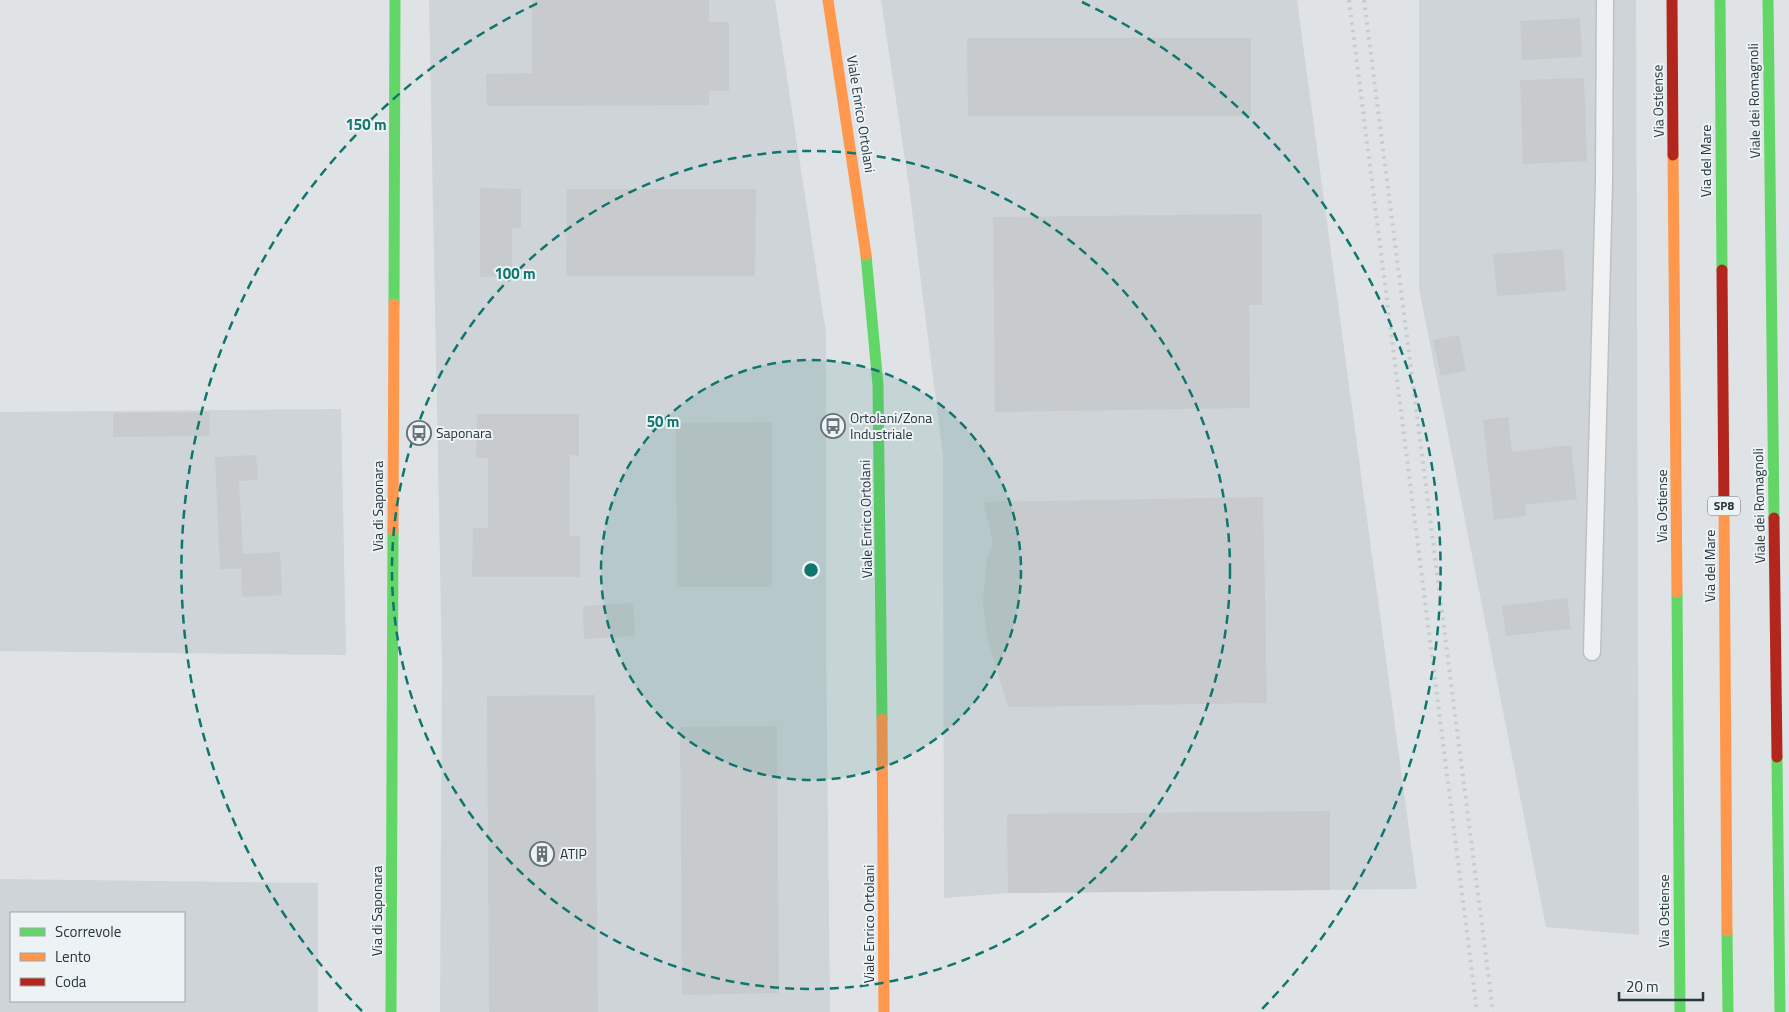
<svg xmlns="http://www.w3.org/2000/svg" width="1789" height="1012" font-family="'Titillium Web',sans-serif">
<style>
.built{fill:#ced4d8;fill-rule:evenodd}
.building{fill:#c8cbcd}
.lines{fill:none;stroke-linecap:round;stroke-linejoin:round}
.lane-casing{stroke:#bec1c3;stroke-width:19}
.lane{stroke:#eff1f2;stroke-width:16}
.fast{stroke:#63d668;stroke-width:11}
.slow{stroke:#ff974d;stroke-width:11}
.jam{stroke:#b3261e;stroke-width:11}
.rail{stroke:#c9cccd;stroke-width:4;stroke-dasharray:2.5 5;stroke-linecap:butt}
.ring{fill:none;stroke:#0f766e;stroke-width:2.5;stroke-dasharray:9 6}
.labels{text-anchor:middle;stroke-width:4;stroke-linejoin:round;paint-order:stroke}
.shield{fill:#edf2f5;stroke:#626e75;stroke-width:1}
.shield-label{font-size:12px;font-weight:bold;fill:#27353e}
.street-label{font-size:14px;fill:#27353e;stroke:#edf2f5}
.poi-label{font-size:14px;fill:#27353e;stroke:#edf2f5;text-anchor:start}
.centre{fill:#0f766e;stroke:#edf2f5;stroke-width:2.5}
.ring-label{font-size:15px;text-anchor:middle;font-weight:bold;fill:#0f766e;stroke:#edf2f5;stroke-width:4;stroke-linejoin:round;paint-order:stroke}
</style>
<rect width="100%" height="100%" fill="#dfe3e5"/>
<!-- built -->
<path class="built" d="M429,0H775L826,333V641L830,1012H440L442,666Z
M881,0H1297L1417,889L1008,893L944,898L943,456L909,186Z
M1419,0H1636L1639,935L1546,927L1419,289Z
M341,409L346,655L0,651V412Z
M0,879L318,883V1012H0ZM11,913H184V1001H11Z"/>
<!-- building -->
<path class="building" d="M532,0H709V22H729V91H709V105L487,106L486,74L532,73Z
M1580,18L1582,57L1522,60L1520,21Z
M967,38H1251V116H968Z
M1584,78L1587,161L1523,164L1520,80Z
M480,188L521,189V228H512V277H480Z
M567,189H756L755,276H566Z
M1262,214V305H1249L1250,408L995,412L993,217Z
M1563,249L1566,291L1497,296L1493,254Z
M1459,335L1466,371L1441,376L1433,340Z
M210,412L209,436L113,437V413Z
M477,414H579V456L570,455L569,536H580V577H472L473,528H488V458H476Z
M1508,417L1512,452L1571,445L1577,499L1525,505L1526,516L1494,520L1483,420Z
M772,422V587H677L676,423Z
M256,455L258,480L239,481L243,554L280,552L282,595L242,597L241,569H220L215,457Z
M1263,497L1267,703L1008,707L988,640L983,603L987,558L993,542L983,502Z
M1567,598L1571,629L1506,636L1502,606Z
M633,603L635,636L584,639L583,606Z
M595,695L598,1012H489L487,696Z
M777,726L779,993L682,995L680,727Z
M1330,811V890L1008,893L1007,814Z"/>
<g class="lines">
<defs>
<path id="lane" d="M1592,652L1604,182L1605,0"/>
</defs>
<!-- lane casing -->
<use href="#lane" class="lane-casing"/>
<!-- lane -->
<use href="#lane" class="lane"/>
<!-- fast -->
<path class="fast" d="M1720,0L1722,270
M1768,0L1774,518
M866,255L878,385L882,719
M394,304L395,0
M1677,592L1680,1012
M1777,757L1780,1012
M1727,931L1728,1012
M391,1012L393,530"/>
<!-- slow -->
<path class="slow" d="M828,0L866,255
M1673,155L1677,592
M1724,508L1727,931
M393,530L394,304
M882,719L884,1012"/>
<!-- jam -->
<path class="jam" d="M1672,0L1673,155
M1722,270L1724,508
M1774,518L1777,757"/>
<!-- rail -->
<path class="rail" d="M1349,0L1477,1012
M1364,0L1493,1012"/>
</g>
<!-- distance rings -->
<circle cx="811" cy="570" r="210" fill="#0f766e" fill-opacity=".12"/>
<g class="ring">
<circle cx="811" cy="570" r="210"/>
<circle cx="811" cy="570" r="419"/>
<path d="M362 1011A629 629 0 0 1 540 2M1082 2A629 629 0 0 1 1260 1011"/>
</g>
<!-- icons -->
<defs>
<symbol id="bus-ring" viewBox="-11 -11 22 22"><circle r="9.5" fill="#edf2f5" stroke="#677278" stroke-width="1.5"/><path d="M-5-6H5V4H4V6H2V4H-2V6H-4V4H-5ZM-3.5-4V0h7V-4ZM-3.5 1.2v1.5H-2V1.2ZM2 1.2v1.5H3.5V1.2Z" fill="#677278"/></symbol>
<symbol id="building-ring" viewBox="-11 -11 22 22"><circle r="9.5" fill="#edf2f5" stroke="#677278" stroke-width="1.5"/><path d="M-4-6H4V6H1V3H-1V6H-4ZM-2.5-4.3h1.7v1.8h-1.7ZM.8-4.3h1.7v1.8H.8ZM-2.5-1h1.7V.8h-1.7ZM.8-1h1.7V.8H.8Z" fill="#677278"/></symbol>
</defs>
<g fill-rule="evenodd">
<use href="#bus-ring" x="819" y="412" width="28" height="28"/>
<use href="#bus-ring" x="405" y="419" width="28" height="28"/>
<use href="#building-ring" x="528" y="840" width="28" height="28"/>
</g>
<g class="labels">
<!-- shield labels -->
<rect class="shield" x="1708" y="496.5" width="32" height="19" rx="4"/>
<g class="shield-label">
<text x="1724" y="510">SP8</text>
</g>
<!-- street labels -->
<g class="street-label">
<text transform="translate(1658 101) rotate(-91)" y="5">Via Ostiense</text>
<text transform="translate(1754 101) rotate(-91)" y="5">Viale dei Romagnoli</text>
<text transform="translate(861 114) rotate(81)" y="5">Viale Enrico Ortolani</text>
<text transform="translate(1706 161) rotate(-90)" y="5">Via del Mare</text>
<text transform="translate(378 506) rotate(-90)" y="5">Via di Saponara</text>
<text transform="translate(1662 506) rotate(-90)" y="5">Via Ostiense</text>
<text transform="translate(1759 506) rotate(-91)" y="5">Viale dei Romagnoli</text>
<text transform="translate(866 519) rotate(-91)" y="5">Viale Enrico Ortolani</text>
<text transform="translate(1710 566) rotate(-90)" y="5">Via del Mare</text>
<text transform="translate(377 911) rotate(-90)" y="5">Via di Saponara</text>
<text transform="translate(1664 911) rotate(-90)" y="5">Via Ostiense</text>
<text transform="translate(869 924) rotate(-90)" y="5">Viale Enrico Ortolani</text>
</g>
<!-- poi labels -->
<g class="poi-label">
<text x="850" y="423">Ortolani/Zona<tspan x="850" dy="16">Industriale</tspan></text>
<text x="436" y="438">Saponara</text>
<text x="560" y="859">ATIP</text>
</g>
</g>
<circle cx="811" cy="570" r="8" class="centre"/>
<g class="ring-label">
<text x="366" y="130">150 m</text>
<text x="515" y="279">100 m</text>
<text x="663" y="427">50 m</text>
</g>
<!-- legend -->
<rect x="10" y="912" width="175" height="90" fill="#edf2f5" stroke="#9ea6ac"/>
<rect x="20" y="928" width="25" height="8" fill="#63d668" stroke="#9ea6ac"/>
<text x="55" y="937" font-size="15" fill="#27353e">Scorrevole</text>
<rect x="20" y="953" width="25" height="8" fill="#ff974d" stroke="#9ea6ac"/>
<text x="55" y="962" font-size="15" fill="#27353e">Lento</text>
<rect x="20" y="978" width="25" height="8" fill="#b3261e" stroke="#9ea6ac"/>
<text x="55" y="987" font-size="15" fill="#27353e">Coda</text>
<!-- scale -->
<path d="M1619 992v8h84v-8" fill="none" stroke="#27353e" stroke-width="2.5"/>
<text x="1626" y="992" font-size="15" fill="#27353e" stroke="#edf2f5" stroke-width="4" paint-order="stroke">20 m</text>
</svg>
